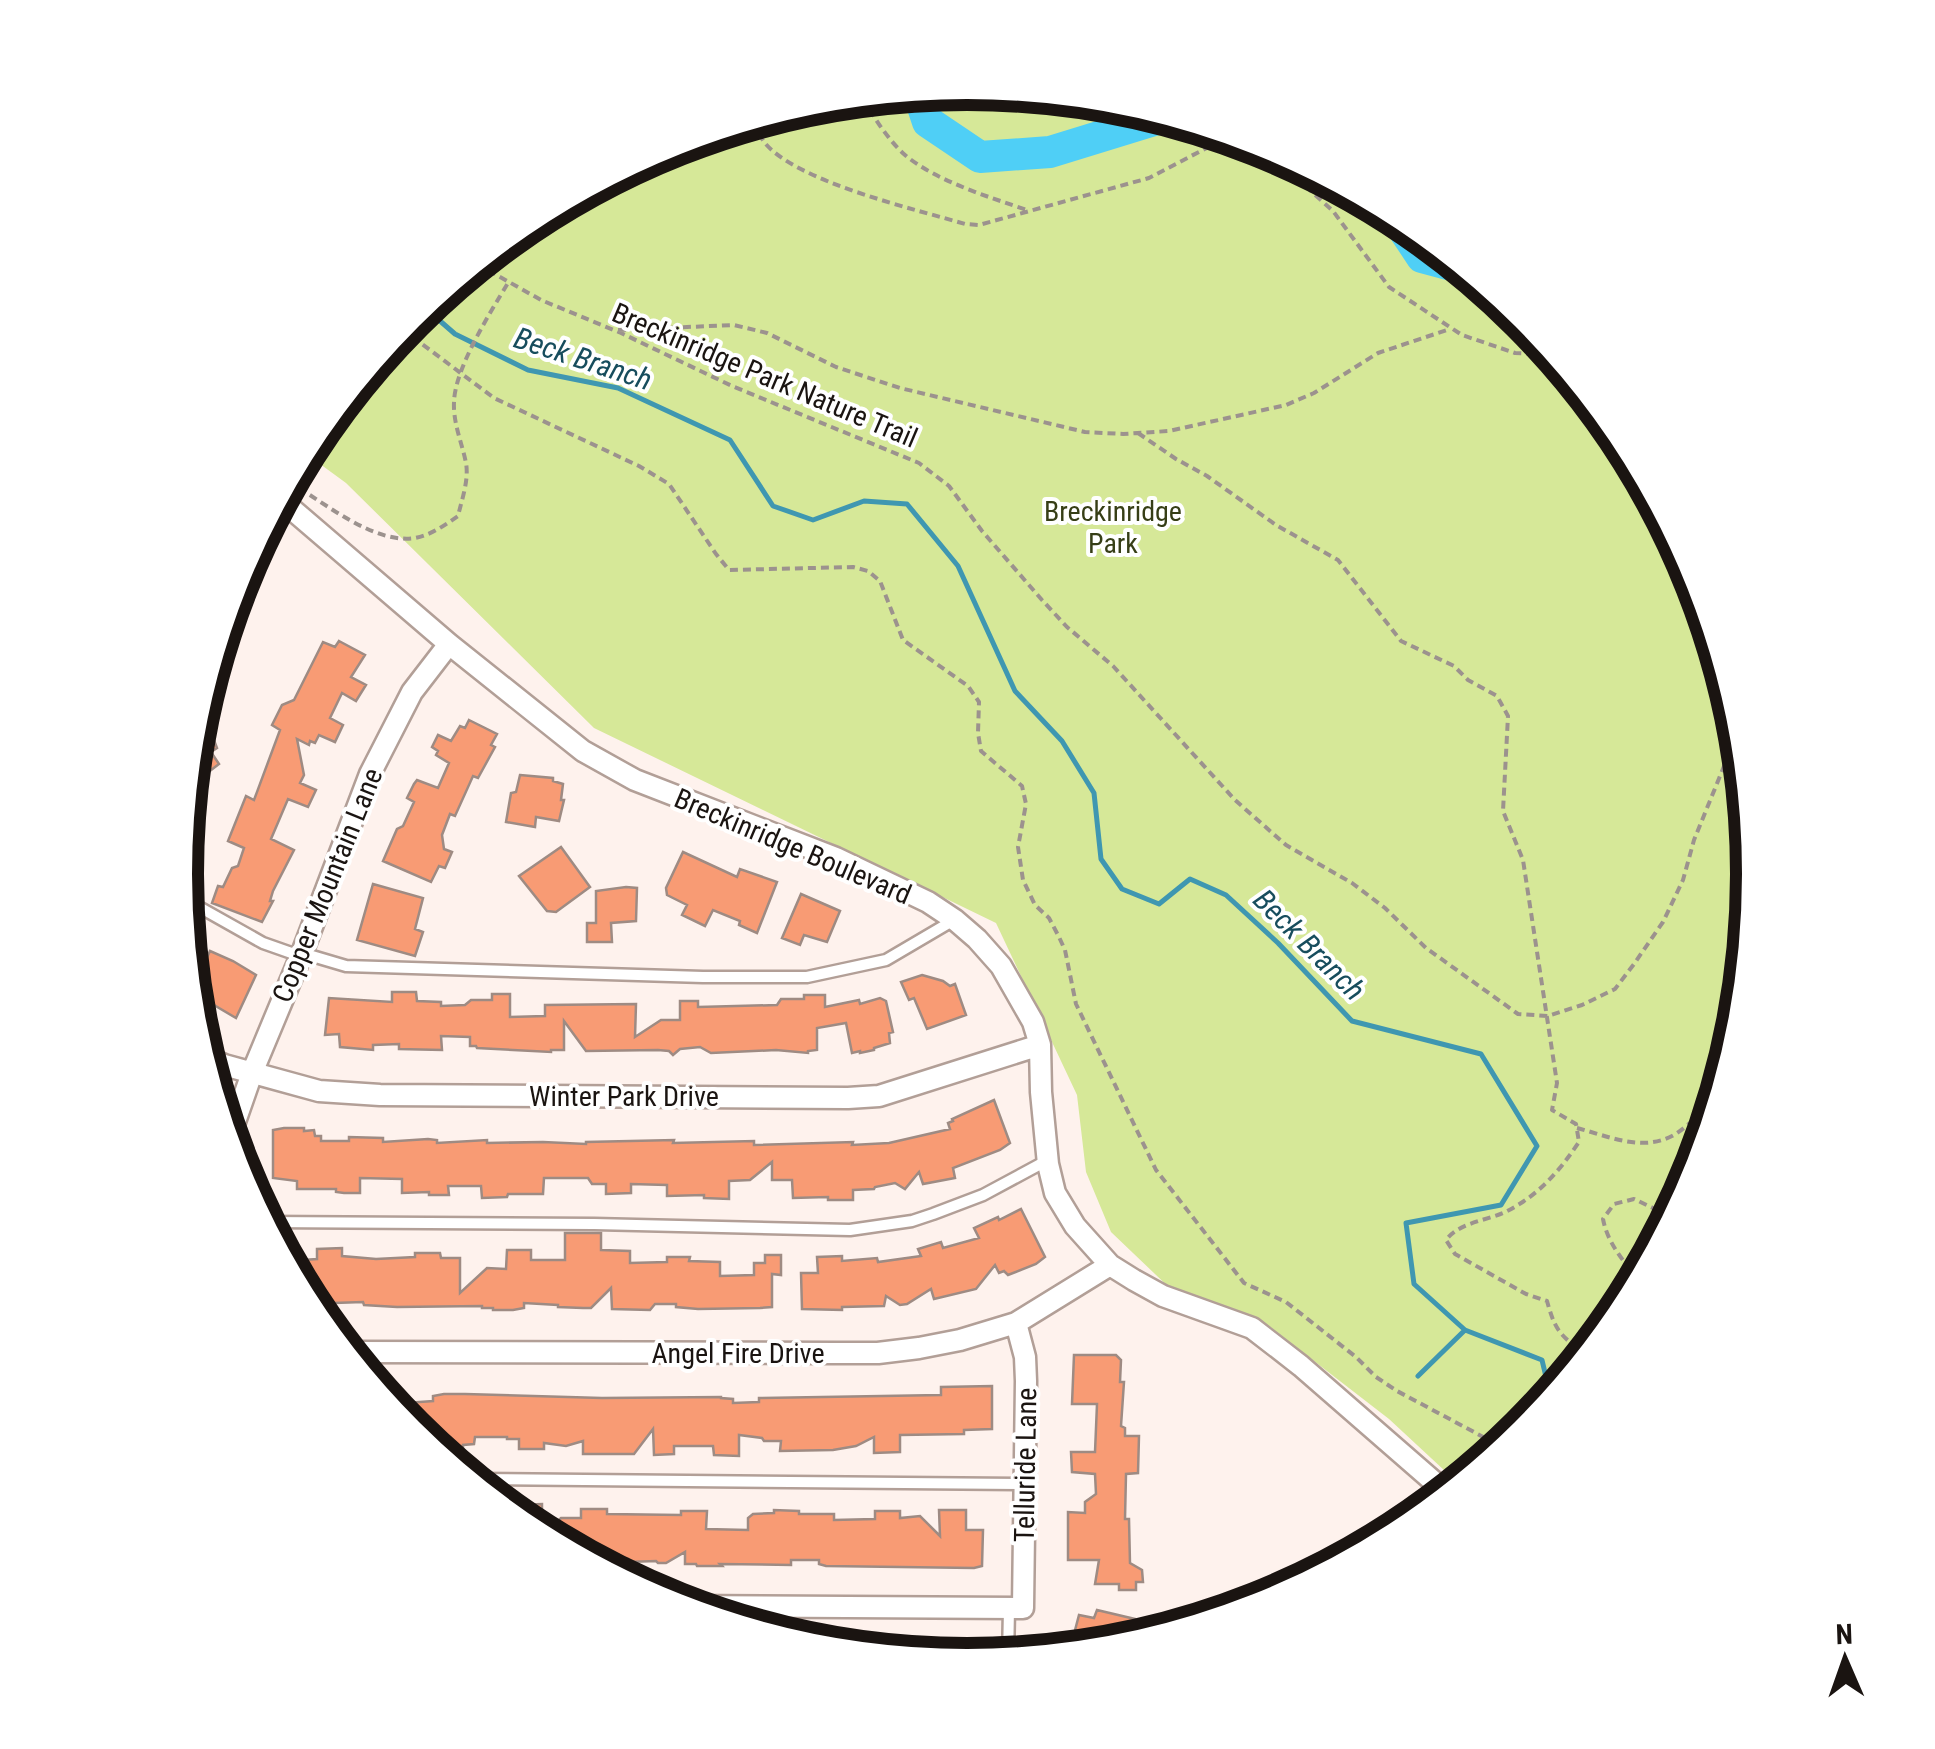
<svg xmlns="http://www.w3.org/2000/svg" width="1935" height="1749" font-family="'Roboto Condensed',sans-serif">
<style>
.green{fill:#d6e898}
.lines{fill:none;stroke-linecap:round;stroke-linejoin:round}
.stream{stroke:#3f97b1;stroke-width:5}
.river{stroke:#4fcff6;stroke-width:32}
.building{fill:#f89b74;stroke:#9e8b83;stroke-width:2.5}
.service-casing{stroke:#b29f97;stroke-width:15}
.minor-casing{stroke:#b29f97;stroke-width:25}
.path{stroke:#9c928e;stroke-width:4;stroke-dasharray:8 5;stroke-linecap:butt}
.service{stroke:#fff;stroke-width:10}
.minor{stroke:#fff;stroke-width:20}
.labels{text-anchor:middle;stroke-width:8;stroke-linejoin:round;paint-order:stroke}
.street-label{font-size:28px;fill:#1a1411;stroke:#fff}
.park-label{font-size:28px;fill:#363e16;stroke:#fff}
.water-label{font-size:30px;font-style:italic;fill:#174d5d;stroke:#fff}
.rim{fill:none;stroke:#1a1411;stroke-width:12}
</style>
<rect width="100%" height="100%" fill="#fef2ed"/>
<!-- green -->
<path class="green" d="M968,88L1122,103L1269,148L1405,220L1524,318L1622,438L1695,574L1739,722L1754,875L1739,1029L1694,1176L1622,1312L1524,1431L1459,1484L1389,1419L1266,1324L1177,1295L1111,1232L1086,1172L1077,1095L996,923L594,728L346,483L305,453L313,437L411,318L531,220L667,147L815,103Z"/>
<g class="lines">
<!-- stream -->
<path class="stream" d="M424,307L455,334L528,370L618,388L730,440L773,506L813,520L864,501L907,504L958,566L1015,691L1062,741L1094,793L1101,859L1122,889L1159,904L1190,879L1226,895L1278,943L1352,1021L1481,1054L1537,1146L1501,1205L1406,1223L1414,1284L1465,1330L1542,1360L1551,1398
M1418,1376L1465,1330"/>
<!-- river -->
<path class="river" d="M918,92L928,122L980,157L1050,152L1167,116
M1394,215L1422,257L1463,268"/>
</g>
<!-- building -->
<path class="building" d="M339,641L365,655L351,677L366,685L356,701L342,693L330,718L343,725L335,742L319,735L315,743L310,741L309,745L297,739L304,775L300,783L316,790L308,807L288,799L271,839L294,850L273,891L270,901H273L262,922L212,903L218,886L223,887L232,868L238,866L244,848L228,841L246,796L254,800L280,730L272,725L282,705L294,700L323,642L335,647Z
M197,718L214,740L217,748L211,752L219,764L189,787Z
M469,720L497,734L491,745L495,747L478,778L473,776L455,816L450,814L442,835L444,849L452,852L445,868L439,866L431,882L383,861L397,829L403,826L414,802L407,798L414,784L417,780L438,788L449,763L436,755L438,751L432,747L438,735L451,741L460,726L465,728Z
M520,775L553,778V781L563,784L561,800H564L559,821L536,817L535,827L506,822L511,793L516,792Z
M561,847L590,887L556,912L547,911L519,876Z
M683,852L737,877L740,869L777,882L757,933L739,925L740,921L713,910L705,926L682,915L687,905L667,895L666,888Z
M373,884L423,898L415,929L423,932L415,956L357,940Z
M626,887L637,888L636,921L611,923L612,942H587V923H596V891Z
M801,894L840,911L827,942L804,935L800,945L782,938Z
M210,951L233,961L256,975L236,1018L192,992V989Z
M922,975L943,981L950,986L955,984L966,1015L927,1029L914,998L909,1000L901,982Z
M392,992H416L417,1001L441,1002V1006L465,1005L471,1000H492V994H510V1017L545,1016V1005L636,1004L635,1037L661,1020H680V1001H698V1007L777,1005L781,999H804V995H825V1007L859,1000L860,1004L880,998L886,1001L893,1032L889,1033L890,1043L874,1048V1050L860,1053V1051L852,1053L846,1023L817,1028V1050L808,1051V1053L776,1050L711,1053L700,1047L680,1049L673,1055L669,1051L658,1050L586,1051L564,1021V1050H551V1052L477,1048L476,1046H470V1037L441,1036L442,1050L399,1049V1044L373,1045V1050L340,1047L339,1034L325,1035L329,998L392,1002Z
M994,1100L1010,1143L1000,1150L953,1168L955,1178L923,1184L919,1172L905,1189L895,1183L875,1187L874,1189L853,1190V1200H828V1197L793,1198L792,1180H772V1162L750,1180L729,1181V1199L704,1198V1195L667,1196V1185L631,1184V1193L606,1194V1184H592L588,1178H544L543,1194H508L507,1197L482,1198L481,1186H448L449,1195H429V1192L402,1193V1179L360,1178V1193H344L336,1192V1189H297V1181L273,1178V1130L284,1128H304V1131L314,1130L315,1136H321V1141H349V1137L383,1138V1142L428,1139L437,1140V1143L487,1140V1143L543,1142L586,1144V1142L674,1140L673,1143L754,1141V1145L853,1142L852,1145L889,1143L950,1129L948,1123L953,1121L952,1119Z
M1021,1209L1045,1257L1036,1264L1008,1275L1004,1271L999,1273L995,1265L976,1289L934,1299L931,1289L907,1304L900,1305L886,1296L884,1306L842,1307V1310L802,1309L801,1273H818L817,1257L842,1256V1261L877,1258L878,1262L921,1256L918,1249L941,1242L943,1248L979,1238L974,1228L998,1217L999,1220Z
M565,1233H601V1250L630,1251V1263L667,1262V1257H690L689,1261L720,1262V1276L754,1275V1263H765V1255H781V1275L772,1274V1307L760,1308L698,1309L676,1307V1304H655L650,1310L612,1309L611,1288L591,1308H583L558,1307V1305L524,1303V1308L513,1310H493V1308H482V1306L397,1307L364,1305L363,1302L334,1303V1306H310L286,1261L317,1259V1249L342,1248V1256L376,1259L415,1257V1253H440L441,1258H460V1293L487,1268L506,1269L507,1250H531V1260H565Z
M1074,1355H1116L1121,1360L1120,1382H1124L1121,1426L1125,1428V1436H1139L1138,1473L1126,1474L1125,1519H1129L1130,1563L1142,1570L1143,1582H1136V1590H1119V1584H1095L1099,1560H1068V1512L1085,1513V1502L1096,1494L1095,1474L1072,1472L1071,1452H1095L1097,1404H1072Z
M992,1386V1429L964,1430V1434L900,1435V1452L874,1453V1437L856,1446L833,1450L780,1451L781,1441H764L762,1438L739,1435V1456L714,1455L713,1446H674V1454L654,1455L653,1429L634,1454H583V1441L566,1446L544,1443V1449H519V1439H507V1437H475L474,1444L463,1445V1453H438L411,1431L381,1395L406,1396V1403L433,1401V1396L444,1394H465L602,1398L721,1397V1398L733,1399V1403L759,1402V1398L941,1395V1387Z
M542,1504V1535L517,1518V1505Z
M581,1509H607V1514L681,1515V1511H707L706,1529L748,1530V1518L753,1514L774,1513V1510L799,1511V1514H834V1520L875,1519V1511H900V1518L920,1516L940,1536L939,1510H966V1530H983L982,1566L974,1568L826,1566L819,1564V1560H791V1565L720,1564L722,1566H697L696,1564H685V1552L666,1563H658L656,1561L628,1562V1559L597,1558V1564L543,1535L561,1518H581Z
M1405,1509L1417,1518L1404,1529L1378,1543L1396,1518L1394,1510Z
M1097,1610L1135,1619L1130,1644L1084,1650L1086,1637L1074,1634L1079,1615L1094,1618Z"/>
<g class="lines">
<defs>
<path id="service" d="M183,898L263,943L300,956
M302,953L346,966L703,977H807L886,960L954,920
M265,1222L594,1224L850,1230L912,1221L933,1214L983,1195L1048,1160
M470,1479L1025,1484
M1008,1658L1009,1609"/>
<path id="minor" d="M280,499L449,644L583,751L635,780L836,858L928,902L955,920L977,939L1001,966L1033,1022L1040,1045L1041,1092L1048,1164L1055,1193L1075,1226L1110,1265L1134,1280L1163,1296L1252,1328L1301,1366L1448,1494
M204,1056L224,1065L319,1091L380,1095L848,1098L879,1096L1040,1045
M229,1139L252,1073L302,953L370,774L412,692L449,644
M346,1352L836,1353H878L919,1348L960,1340L1016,1323L1110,1265
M680,1606L1023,1608L1026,1381L1025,1357L1016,1323"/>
</defs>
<!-- service casing -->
<use href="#service" class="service-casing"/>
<!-- minor casing -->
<use href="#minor" class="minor-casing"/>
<!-- path -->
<path class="path" d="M864,98C872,116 890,142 905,155C936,181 989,197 1027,210
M755,121C757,127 760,136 764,142C796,182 915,209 965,224L979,225L1149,178L1218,142H1236L1302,183L1333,211L1389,287L1462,335L1515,353L1554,355
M477,264L541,300L621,333L732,386L919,463L949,486L982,531L1042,600L1067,627L1113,666L1235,800L1286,845L1352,883L1385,908L1426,948L1518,1014L1548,1016L1582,1005L1615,989L1634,964L1663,922L1683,880L1694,840L1740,727
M402,329L494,398L639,466L669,484L716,554L729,570L853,567L868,571L880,581L903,640L968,686L979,702L978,733L981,751L1022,786L1026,804L1018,847L1023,880L1035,905L1049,918L1059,937L1065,950L1076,1004L1156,1170L1244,1283L1286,1302L1356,1357L1376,1377L1397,1391L1504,1448
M618,330L734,325L767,333L836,367L900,388L1085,432L1123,434L1169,431L1286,405L1314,393L1378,353L1450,329
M1138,433L1176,459L1207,476L1276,525L1338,560L1401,641L1454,666L1468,680L1497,696L1508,716L1503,811L1523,860L1557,1083L1552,1110L1576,1124L1579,1142C1558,1173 1537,1197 1503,1213C1484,1221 1459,1223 1446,1240L1455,1254L1526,1294L1547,1301C1554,1326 1558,1335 1581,1350L1591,1349
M299,488C331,508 377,544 415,538C431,535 445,525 458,516C462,499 469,480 466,463C462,443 453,423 454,402C455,368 490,313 508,283
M1577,1128C1608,1136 1641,1152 1672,1136C1689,1127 1693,1115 1714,1112
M1681,1201L1699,1160
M1638,1281C1624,1260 1608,1245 1603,1219L1614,1204L1634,1199L1655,1209L1671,1211L1680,1202"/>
<!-- service -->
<use href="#service" class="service"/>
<!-- minor -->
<use href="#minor" class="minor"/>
</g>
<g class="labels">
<!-- street labels -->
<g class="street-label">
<text transform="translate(765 375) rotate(23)" y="10">Breckinridge Park Nature Trail</text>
<text transform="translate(793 846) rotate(23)" y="10">Breckinridge Boulevard</text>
<text transform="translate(327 885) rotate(-68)" y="10">Copper Mountain Lane</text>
<text x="624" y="1106">Winter Park Drive</text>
<text x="738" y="1363">Angel Fire Drive</text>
<text transform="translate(1025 1465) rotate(-89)" y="10">Telluride Lane</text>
</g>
<!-- park labels -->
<g class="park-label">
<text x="1113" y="521">Breckinridge<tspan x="1113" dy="32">Park</tspan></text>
</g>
<!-- water labels -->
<g class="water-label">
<text transform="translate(583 359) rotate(18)" y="10">Beck Branch</text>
<text transform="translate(1309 945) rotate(45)" y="10">Beck Branch</text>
</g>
</g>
<!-- crop -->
<path d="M0 0H1935V1749H0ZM198 874a769 769 0 1 1 1538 0a769 769 0 1 1-1538 0Z" fill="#fff" fill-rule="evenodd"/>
<path class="rim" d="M198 874a769 769 0 1 1 1538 0a769 769 0 1 1-1538 0Z"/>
<!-- north arrow -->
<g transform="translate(1845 1659) rotate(358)" stroke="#ffffff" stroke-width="8" paint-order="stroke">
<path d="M0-8L18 38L0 25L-18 38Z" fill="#1a1411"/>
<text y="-15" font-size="28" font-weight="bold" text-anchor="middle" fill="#1a1411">N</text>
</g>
</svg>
